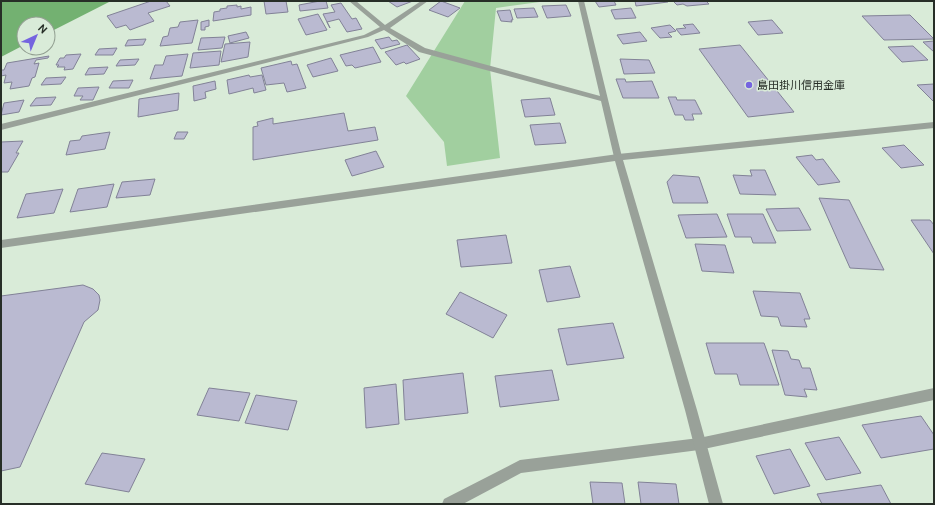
<svg xmlns="http://www.w3.org/2000/svg" width="935" height="505" font-family="Cabin,'Noto Sans JP',sans-serif">
<style>
.green{fill:#a1cf9f}
.forest{fill:#73b171}
.building{fill:#babad1;stroke:#828297}
.lines{fill:none;stroke-linecap:round;stroke-linejoin:round}
.minor{fill:#99a199;fill-rule:evenodd}
.tertiary{fill:#99a199;fill-rule:evenodd}
.poi-dot{fill:#7564df;stroke:#d9ebd8;stroke-width:1.5}
.labels{text-anchor:middle;stroke-width:3;stroke-linejoin:round;paint-order:stroke}
.far-poi-label{font-size:11px;fill:#272e27;stroke:#d9ebd8;text-anchor:start}
</style>
<rect width="100%" height="100%" fill="#d9ebd8"/>
<!-- green -->
<path class="green" d="M465,1H547L496,8L490,69L500,158L447,166L444,142L406,96Z"/>
<!-- forest -->
<path class="forest" d="M1,1H111L48,33V24H24V45L1,57Z"/>
<!-- building -->
<path class="building" d="M151,1H166L170,6L148,13L154,21L130,30L126,25L116,28L107,16Z
M264,1H286L288,12L266,14Z
M320,1H326L328,8L300,11L299,5Z
M388,1H413L397,7Z
M441,1L460,8L448,17L429,10Z
M595,1H614L616,5L599,7Z
M635,1H667L668,2L636,6Z
M673,1H706L709,4L687,6L683,4L677,5Z
M341,3L352,19L356,18L362,29L347,32L339,19L327,22L330,28L323,14L335,12L331,5Z
M237,5V7L241,6V9L251,7V15L213,21L214,12L220,11V9L227,8V6Z
M566,5L571,16L547,18L542,6Z
M534,8L538,17L517,18L514,9Z
M631,8L636,18L615,19L611,10Z
M510,10L513,20H511L512,22L501,21L497,11Z
M318,14L327,30L306,35L298,19Z
M910,15L934,39L884,40L862,16Z
M198,20L192,43L160,46L163,37L168,36L170,28L178,27L180,22Z
M209,20V26L205,27V30H201V22Z
M772,20L783,33L758,35L748,22Z
M693,24L700,33L681,35L676,29L686,28L683,25Z
M670,25L676,31L668,33L672,37L660,38L651,28Z
M246,32L249,38L230,43L228,36Z
M640,32L647,41L623,44L617,35Z
M225,37L222,48L198,50L201,38Z
M389,37L392,41L397,40L400,44L381,49L375,40Z
M146,39L143,45L125,46L128,40Z
M934,41V52L923,42Z
M250,42L248,57L221,62L225,44Z
M407,45L420,59L406,64L404,62L396,65L385,52Z
M740,45L794,112L748,117L699,49Z
M913,46L928,60L902,62L888,47Z
M373,47L381,62L355,68L352,65L346,66L340,55Z
M117,48L113,55H95L99,49Z
M221,51L219,65L190,68L193,53Z
M81,54L73,69L64,70L65,67H57L59,65H56L60,58H64L66,55Z
M188,54L182,76L150,79L155,65H163L166,56Z
M49,56L48,58L36,60L34,64L39,63L35,77L32,78L29,86L10,89L12,82L4,83L6,75L1,76V70H4L7,63Z
M331,58L338,71L313,77L307,65Z
M139,59L135,65L116,66L120,60Z
M620,59L649,60L655,73L624,74Z
M291,61L292,65L297,64L306,88L287,92L284,83L266,85L261,68Z
M108,67L104,74L85,75L89,68Z
M249,75L250,77L262,75L266,90L254,93L253,88L229,94L227,80Z
M66,77L61,84L41,85L46,78Z
M616,79H625L626,82L652,81L659,98H623Z
M133,80L129,88H109L113,81Z
M215,81L216,89L205,92L206,98L194,101L193,86Z
M934,84V102L917,85Z
M99,87L93,100H80L83,96H74L78,88Z
M179,93L178,110L138,117L139,99Z
M56,97L51,105L30,106L36,98Z
M668,97H676L677,100H695L702,114H692L694,120H685L683,115H675Z
M550,98L555,115L525,117L521,100Z
M24,100L19,112L1,115L4,103Z
M344,113L348,131L375,127L378,140L253,160V127L258,126L257,122L273,118V124Z
M560,123L566,143L535,145L530,125Z
M110,132L105,149L66,155L70,141L80,140L82,136Z
M177,132H188L184,139H174Z
M23,141L16,153H19L8,172H1V142Z
M904,145L924,165L901,168L882,148Z
M376,151L384,167L352,176L345,160Z
M812,155L816,160L823,159L840,182L818,185L796,157Z
M750,170H765L776,195L740,194L733,175L752,176Z
M673,175L699,177L708,203H673L667,182Z
M155,179L150,195L116,198L122,182Z
M114,184L107,207L70,212L78,189Z
M63,189L54,213L17,218L26,194Z
M819,198L849,200L884,270L850,268Z
M799,208L811,230L777,231L766,209Z
M717,214L727,237L686,238L678,215Z
M727,214H763L776,243H753L751,237H735Z
M911,220H930L934,225V254Z
M506,235L512,263L461,267L457,240Z
M695,244L725,245L734,273L702,271Z
M570,266L580,297L547,302L539,270Z
M83,285L93,289L99,295L100,300L98,310L84,322L20,467L1,471V296Z
M753,291L800,293L810,319H804L807,327L781,326L778,317L761,316Z
M460,292L507,315L493,338L446,314Z
M613,323L624,358L567,365L558,329Z
M706,343H764L779,385H740L737,374H715Z
M772,350L788,351L791,359L799,360L802,368H810L817,390L804,389L807,397L785,395Z
M552,370L559,400L500,407L495,376Z
M463,373L468,413L405,420L403,380Z
M396,384L399,424L366,428L364,388Z
M209,388L250,393L239,421L197,415Z
M256,395L297,401L288,430L245,423Z
M921,416L934,435V449L881,458L862,425Z
M839,437L861,473L826,480L805,443Z
M790,449L810,486L774,494L756,456Z
M102,453L145,459L129,492L85,484Z
M590,482L622,483L625,504H593Z
M638,482L676,484L679,504H641Z
M881,485L891,504H822L817,494Z"/>
<g class="lines">
<!-- minor -->
<path class="minor" d="M349,1H356L385,25L421,1H428L390,28L425,48L600,96L578,1H584L622,157L618,160L614,157L601,101L419,52L384,30L368,37L1,130V124L364,35L380,27Z
M934,388V400L699,450L521,473L463,504H442L444,499L520,460L699,438Z"/>
<!-- tertiary -->
<path class="tertiary" d="M934,122V128L623,160L697,410L723,504H709L685,410L615,161L1,248V240L618,154Z"/>
</g>
<!-- markers -->
<circle class="poi-dot" cx="749" cy="85" r="4"/>
<g class="labels">
<!-- far-poi labels -->
<g class="far-poi-label">
<text x="757" y="89">島田掛川信用金庫</text>
</g>
</g>
<!-- border -->
<rect width="935" height="505" fill="none" stroke="#272e27" stroke-width="4"/>
<!-- north arrow -->
<g transform="translate(36 36) rotate(44)"><circle r="19" fill="#d9ebd8" stroke="#929f91"/>
<path d="M0-3L7 15L0 10L-7 15Z" fill="#7564df"/>
<text y="-6" font-size="11" font-weight="bold" text-anchor="middle" fill="#272e27">N</text>
</g>
</svg>
